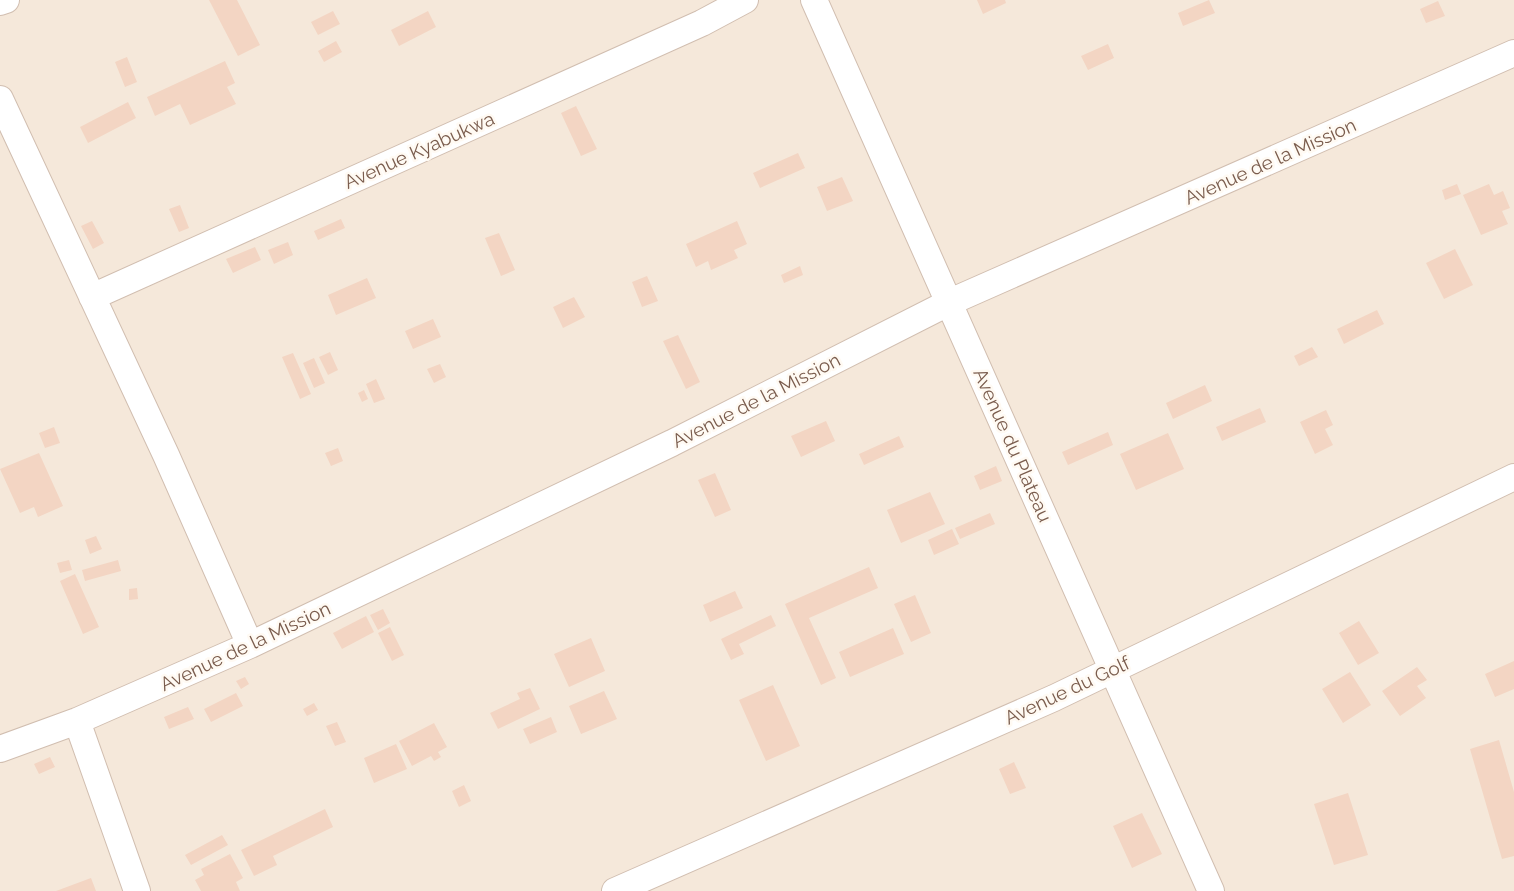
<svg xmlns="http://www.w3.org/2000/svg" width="1514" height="891" font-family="Raleway,sans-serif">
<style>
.residential{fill:#f5e8da}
.building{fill:#f3d5c3}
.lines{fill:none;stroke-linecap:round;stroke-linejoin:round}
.street-casing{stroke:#d1beb0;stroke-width:28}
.street{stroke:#fff;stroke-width:26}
.labels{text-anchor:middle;stroke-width:5;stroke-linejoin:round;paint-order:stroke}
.street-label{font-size:19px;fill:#7a5c4d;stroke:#fffaf3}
</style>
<rect width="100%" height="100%" fill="#fdf6ec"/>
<!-- residential -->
<path class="residential" d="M0,0H1514V891H0Z"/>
<!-- building -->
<path class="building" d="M209,0H237L260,45L238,56Z
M977,0H1005L1006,3L983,14Z
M1209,0L1215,13L1183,26L1178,13Z
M1438,1L1445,16L1426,23L1420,9Z
M333,11L340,24L318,35L311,22Z
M428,11L436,27L399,46L391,30Z
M336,41L342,52L324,62L318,51Z
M1108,44L1114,58L1088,70L1081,56Z
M127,57L137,82L125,87L115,62Z
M225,61L235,83L227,87L236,104L190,125L180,104L155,116L147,97Z
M128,102L136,118L88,143L80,127Z
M576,106L597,149L581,156L561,113Z
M798,153L805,168L760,188L753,173Z
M842,177L853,201L827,211L817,187Z
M1457,184L1461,194L1445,200L1442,190Z
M1489,184L1494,195L1503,191L1510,208L1502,211L1508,224L1481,235L1463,195Z
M180,205L189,228L179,232L169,209Z
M341,219L345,228L318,240L314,231Z
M92,221L104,243L93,249L81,226Z
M737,221L747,244L734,250L738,258L711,270L708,261L696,267L686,244Z
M499,233L515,270L501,276L485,238Z
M288,242L293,255L274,264L268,250Z
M255,247L261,260L233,273L226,259Z
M1455,249L1473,285L1444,299L1426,263Z
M800,266L803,275L784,283L781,275Z
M647,276L658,301L642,307L632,282Z
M367,278L376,298L336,315L328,295Z
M574,297L585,317L563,328L553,307Z
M1377,310L1384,324L1344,344L1337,329Z
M433,319L441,337L413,349L405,331Z
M678,335L700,382L686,389L663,341Z
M1312,347L1318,357L1299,366L1294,356Z
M330,352L338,370L328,375L319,357Z
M293,353L311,394L300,399L282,357Z
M314,358L325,383L314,388L303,363Z
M440,364L446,377L434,383L427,369Z
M376,379L385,399L374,403L366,384Z
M1205,385L1212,401L1173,419L1166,403Z
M364,390L368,399L362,402L358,393Z
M1260,408L1266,422L1222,441L1216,427Z
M1326,410L1333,425L1325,429L1333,445L1315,454L1300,422Z
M826,421L835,441L801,457L791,436Z
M54,427L60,443L45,448L39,433Z
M1108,432L1113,445L1068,465L1062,452Z
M1168,433L1184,469L1136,490L1120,454Z
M899,436L904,447L864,465L859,454Z
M338,448L343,461L331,466L325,453Z
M39,453L63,506L38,517L34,507L20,513L0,469Z
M996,466L1002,481L980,490L974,476Z
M715,473L731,510L715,517L698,480Z
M930,492L945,524L901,543L887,510Z
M990,513L995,524L960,539L955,528Z
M952,529L959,544L934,555L928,540Z
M96,536L102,549L90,554L85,540Z
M69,560L72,570L60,573L57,563Z
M118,560L121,571L85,581L82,570Z
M869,567L878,588L809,618L836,678L821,685L785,604Z
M75,574L99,627L83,634L60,581Z
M137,588L138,599L129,600V589Z
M735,591L743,608L710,622L703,605Z
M915,595L931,633L911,642L894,604Z
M383,609L390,623L378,630L370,615Z
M771,615L776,626L739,644L744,654L731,660L721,639Z
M366,616L374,632L342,649L333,633Z
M1359,621L1379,653L1358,665L1339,633Z
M390,627L404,655L392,661L378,633Z
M893,628L904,654L850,677L839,652Z
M591,638L605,671L569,687L554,654Z
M1514,661V689L1495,697L1485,674Z
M1417,667L1427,680L1417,686L1426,698L1400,716L1382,691Z
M1350,672L1371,705L1343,723L1322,689Z
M245,677L249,684L241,689L236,681Z
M773,685L800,746L766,761L739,700Z
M530,688L540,709L498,729L490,713L520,699L517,693Z
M604,691L617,719L581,734L569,706Z
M236,693L243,706L211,722L204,709Z
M314,703L318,710L307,716L303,709Z
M188,707L194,719L169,729L164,717Z
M551,717L557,732L530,744L523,729Z
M337,722L346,742L335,746L326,726Z
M434,723L447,747L438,752L441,757L434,761L431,756L412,766L399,741Z
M1499,740L1514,792V856L1502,859L1470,749Z
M396,744L407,769L374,783L364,758Z
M50,757L55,767L39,774L34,764Z
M1014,762L1026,788L1010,794L999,769Z
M464,785L471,801L459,807L452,791Z
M1348,793L1368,855L1334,865L1314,804Z
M325,809L333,827L273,856L277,865L254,876L241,850Z
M1142,813L1162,854L1132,868L1113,826Z
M222,835L228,845L191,865L185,855Z
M230,854L243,878L236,882L240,891H201L195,880L204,875L201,869Z
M91,878L96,891H56Z"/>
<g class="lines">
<defs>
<path id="street" d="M814,0L1211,891
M0,2L6,0
M0,99L166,455L250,645
M92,297L702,23L745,0
M77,721L137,891
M0,749L77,721L250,645L672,443L950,302L1514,53
M615,891L1054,698L1514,477"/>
</defs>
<!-- street casing -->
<use href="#street" class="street-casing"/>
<!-- street -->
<use href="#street" class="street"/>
</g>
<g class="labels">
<!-- street labels -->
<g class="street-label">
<text transform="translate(419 150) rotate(-24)" y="7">Avenue Kyabukwa</text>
<text transform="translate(1270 161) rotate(-24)" y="7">Avenue de la Mission</text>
<text transform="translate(756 400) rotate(-27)" y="7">Avenue de la Mission</text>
<text transform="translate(1013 445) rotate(66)" y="7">Avenue du Plateau</text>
<text transform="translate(245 646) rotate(-25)" y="7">Avenue de la Mission</text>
<text transform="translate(1067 690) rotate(-25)" y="7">Avenue du Golf</text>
</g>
</g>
</svg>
